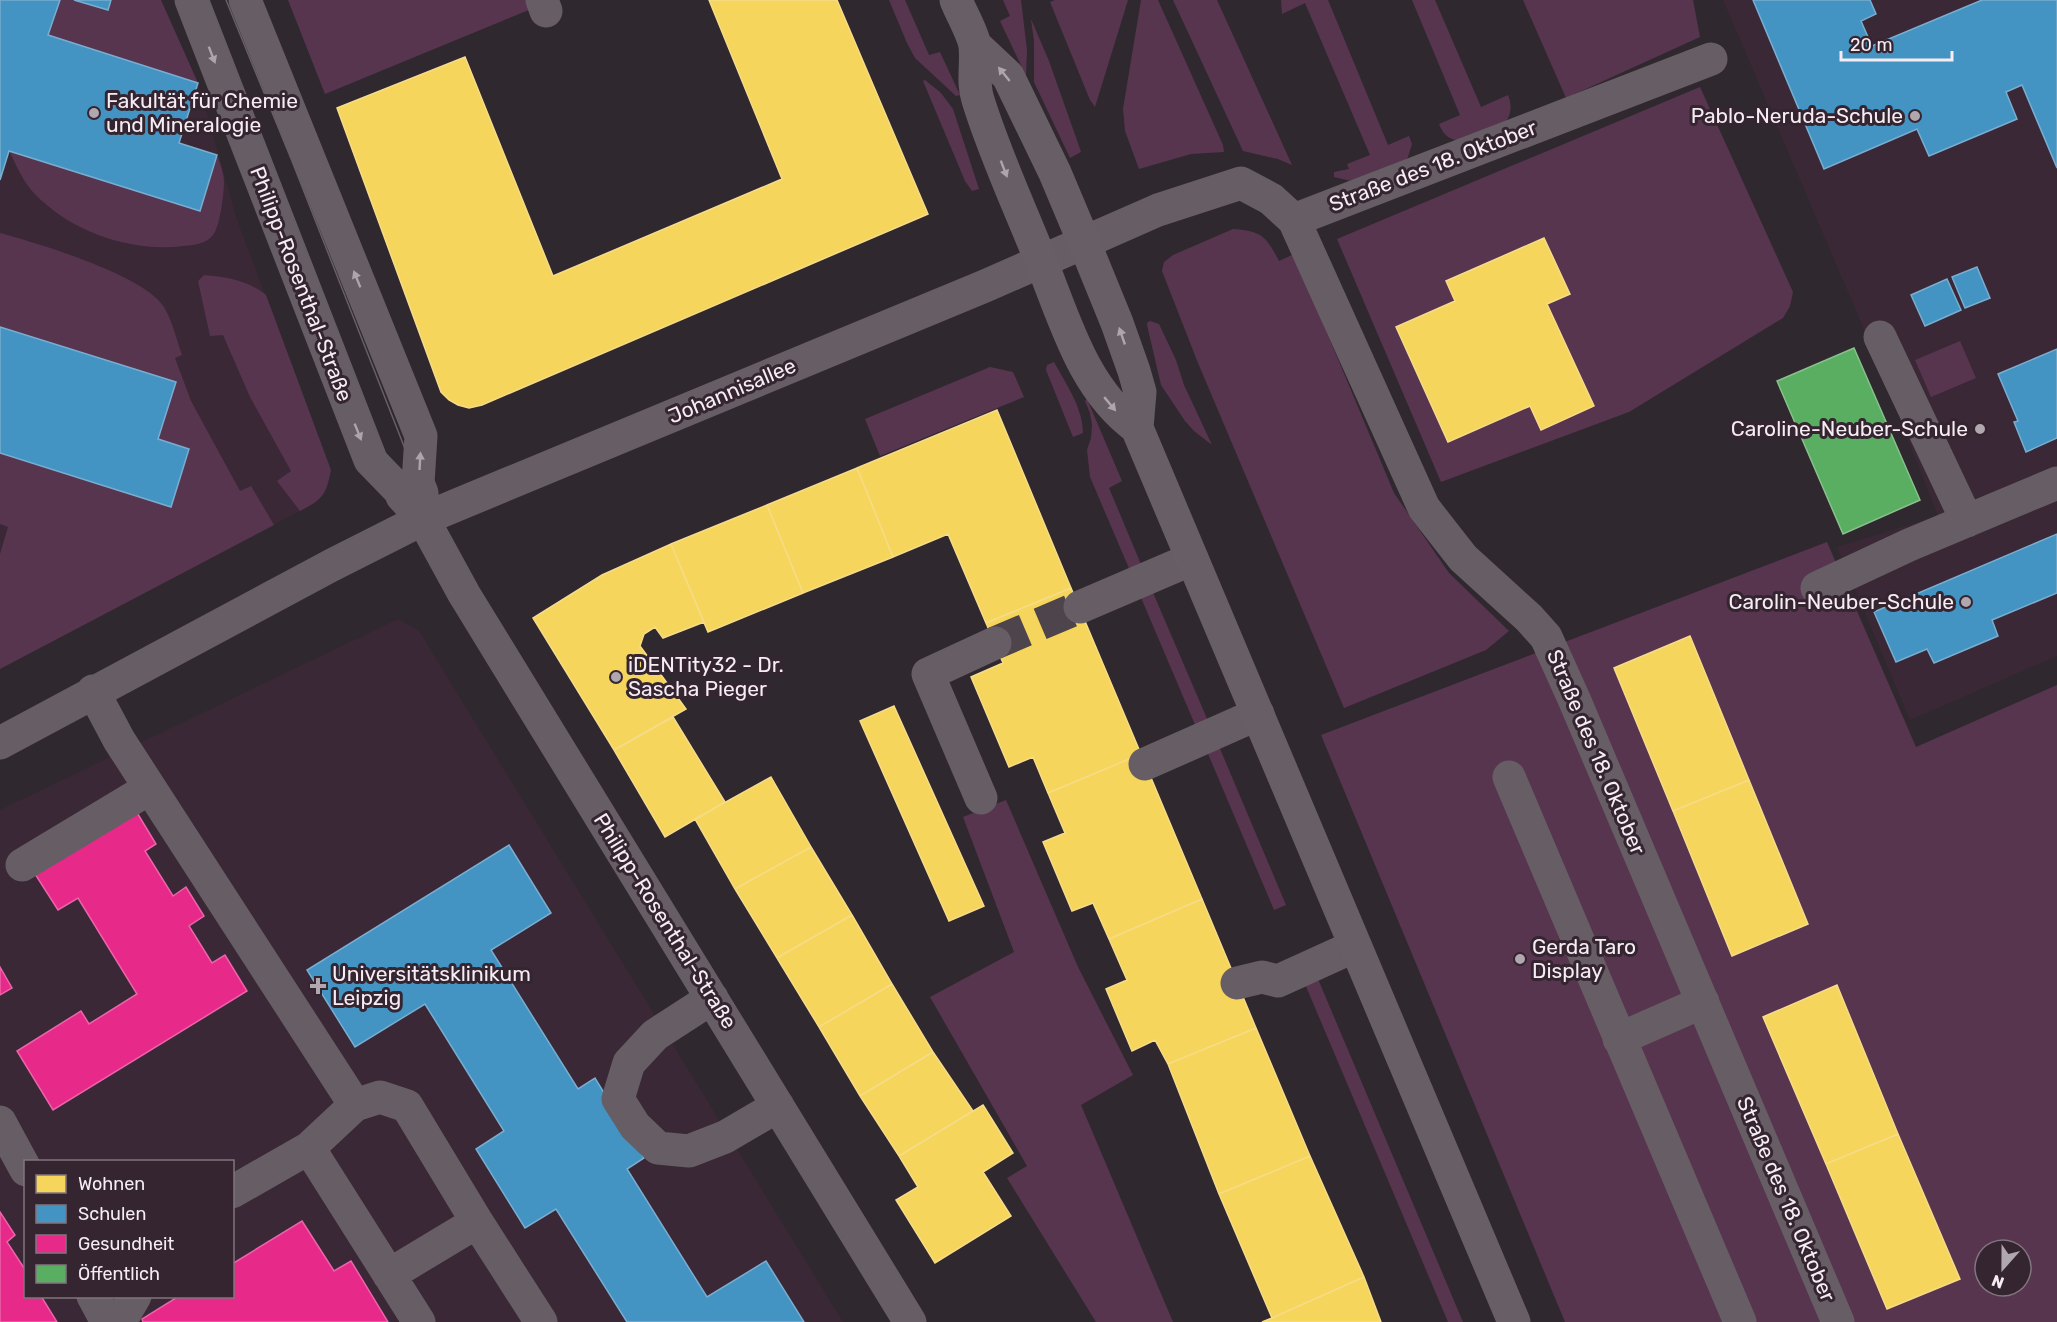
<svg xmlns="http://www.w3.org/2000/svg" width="2057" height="1322" font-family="Rubik,sans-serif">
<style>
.built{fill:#3a2836;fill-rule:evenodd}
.green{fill:#57354f;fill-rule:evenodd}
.homes{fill:#f6d55c;stroke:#f6dc89;stroke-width:1.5}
.schools{fill:#4393c3;stroke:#79aed1;stroke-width:1.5}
.health{fill:#e7298a;stroke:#ec64aa;stroke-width:1.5}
.public{fill:#5aae61;stroke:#89c18d;stroke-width:1.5}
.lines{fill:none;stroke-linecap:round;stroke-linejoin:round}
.minor-tunnel{stroke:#4e454c;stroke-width:33;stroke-dasharray:33 16;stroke-linecap:butt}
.minor{stroke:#675e65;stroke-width:33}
.major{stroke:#685e66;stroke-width:33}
.tram{stroke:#675f66;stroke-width:1.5}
.oneway{fill:#aea5ac}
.oneway2{fill:#afa5ac}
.poi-dot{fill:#b1a7ae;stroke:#342530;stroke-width:2}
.labels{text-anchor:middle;stroke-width:6;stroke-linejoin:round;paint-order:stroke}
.poi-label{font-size:21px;fill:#f6ecf3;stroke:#342530;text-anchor:start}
.street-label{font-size:21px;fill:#f6ecf3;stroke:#342530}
</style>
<rect width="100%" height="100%" fill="#30282f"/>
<!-- built -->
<path class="built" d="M0,0H161L198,83L237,220L331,470L326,491L315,503L0,669Z
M1723,0H2057V656L1910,720L1837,547L1938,516L1869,341Z
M398,619L419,631L843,1322H0V810ZM26,1162H232V1296H26Z"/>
<!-- green -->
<path class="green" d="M60,0H74L108,10L111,0H161L198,83L48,35Z
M288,0H553L325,94Z
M889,0H905L929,55L940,52L960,95L956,96L915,58L907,43Z
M1003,0H1021L1027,50L1026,76L1000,21L1010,16Z
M1055,0H1128L1095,107L1090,100L1050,2Z
M1141,0H1158L1223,145L1224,152L1191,154L1139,169L1125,131L1123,109Z
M1173,0H1217L1292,165L1278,159L1243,151Z
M1281,0H1328L1388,145L1409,136L1412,144L1408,157L1397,170L1351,181L1334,177V172L1349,169L1347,164L1370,155L1305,3L1282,14Z
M1412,0H1435L1481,107L1508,95C1511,103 1512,110 1508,118C1505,125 1495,128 1488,131C1471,139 1449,150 1439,124L1460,115Z
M1523,0H1693L1700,37L1566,98Z
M1031,19L1049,61L1079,146L1081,152L1070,158L1034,82V41Z
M925,80L941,93L953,109L979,189L972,191L965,181L923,81Z
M1700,87L1793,292L1790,306L1783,318L1629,412L1441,482L1337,239Z
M9,151L199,211L217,155C220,163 224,173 224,182C224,193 220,227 213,235C206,244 194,245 184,246C134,252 79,235 41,200C24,185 19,170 9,151Z
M1233,229C1263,231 1266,237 1279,261L1294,254L1394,493L1449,573L1509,631L1486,650L1344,708L1198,363L1162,271L1164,262L1173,255Z
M0,233C37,243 144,275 164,307C172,320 177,341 182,355L175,358L191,401L240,491L251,486L274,525L0,669V554L8,527L0,524V453L171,507L189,450L158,439L0,327Z
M204,275C227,277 247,280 266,295L331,470C326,495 323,499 300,511L277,481L291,471L250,397L223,335L210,336L198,281Z
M1150,321L1159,324L1176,360L1184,385L1212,445L1194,431L1185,421L1161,385L1147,325V323Z
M1960,341L1976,378L1931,397L1915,360Z
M1054,362C1066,384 1083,408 1083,433L1073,437L1046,370L1047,365Z
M990,367L1013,372L1024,397L880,456L865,419Z
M1087,399L1122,481L1109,488L1143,569L1131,573L1090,477L1087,450L1091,438L1092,425L1090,413L1085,401Z
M1827,542L1916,747L2057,685V1322H1565L1321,735ZM1985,1250H2021V1286H1985Z
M1151,588L1208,721L1196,727L1139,593Z
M1218,744L1286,905L1274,910L1206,749Z
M1006,800L1078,967L1133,1075L1081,1105L1173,1322H1096L1007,1178L1027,1166L930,997L1014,952L963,817Z
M1318,979L1463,1322H1448L1305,984Z"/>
<!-- homes -->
<path class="homes" d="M709,0H837L928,214L482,405L469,408L458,405L449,400L441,392L337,108L465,57L553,276L782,179Z
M1544,238L1570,294L1547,304L1594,406L1541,430L1530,406L1448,442L1396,327L1455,301L1446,281Z
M997,410L1071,588L986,623L948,534L893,557L857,468Z
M857,468L893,557L803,593L767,505Z
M767,505L803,593L708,632L671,544Z
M671,544L704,622L663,638L655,627L644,634L640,646L686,709L614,750L533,618L602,575Z
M1071,588L1141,754L1048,793L1033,757L1009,767L971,677L1003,663L986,623Z
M1690,636L1749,780L1673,811L1614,668Z
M894,706L984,906L949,921L860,721Z
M673,717L725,802L665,837L614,750Z
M1141,754L1202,899L1109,939L1093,903L1072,911L1043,842L1065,833L1048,793Z
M771,777L811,847L735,889L695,819Z
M1749,780L1808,924L1732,956L1673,811Z
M811,847L852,915L777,958L735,889Z
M1202,899L1256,1028L1168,1064L1155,1040L1132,1051L1106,989L1127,980L1109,939Z
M852,915L892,984L819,1027L777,958Z
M892,984L933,1052L860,1096L819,1027Z
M1837,985L1898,1134L1826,1164L1763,1017Z
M1256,1028L1310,1156L1219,1194L1168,1064Z
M933,1052L973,1111L899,1156L860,1096Z
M983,1105L1013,1153L983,1172L1011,1216L935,1263L896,1200L918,1187L899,1156Z
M1898,1134L1960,1279L1887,1309L1826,1164Z
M1310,1156L1364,1277L1272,1318L1219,1194Z
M1364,1277L1381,1322H1262L1272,1318Z"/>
<!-- schools -->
<path class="schools" d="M0,0H60L48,35L198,83L179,143L217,155L200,211L9,151L0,180Z
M74,0H111L108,10Z
M1753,0H1870L1876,14L1861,21L1872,46L1982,0H2057V168L2022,85L2006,92L2017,119L1929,156L1917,129L1824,169Z
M1977,267L1990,298L1965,308L1952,277Z
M1947,279L1961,310L1925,326L1911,295Z
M0,327L176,382L158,439L189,449L171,507L0,453Z
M2057,349V438L2026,452L2014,422L2018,421L1998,374Z
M2057,534V593L1992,620L1998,636L1934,663L1927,649L1896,662L1874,612Z
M509,845L551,913L491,950L578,1089L595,1078L644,1158L627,1169L707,1297L766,1261L804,1322H627L556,1209L525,1228L476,1149L504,1131L425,1004L355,1047L307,970Z"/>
<!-- health -->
<path class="health" d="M136,811L156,844L145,851L173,896L186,887L204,916L189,926L212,963L225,955L247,991L53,1110L17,1051L81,1011L89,1024L137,994L78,898L58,910L35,874Z
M0,967L12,988L0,995Z
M0,1212L15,1235L7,1242L26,1271V1296H41L57,1322H0Z
M302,1221L334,1271L351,1261L388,1322H143L142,1319L179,1296H232V1264Z"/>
<!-- public -->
<path class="public" d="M1854,348L1920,500L1843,534L1777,381Z"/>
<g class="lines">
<!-- minor-tunnel -->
<path class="minor-tunnel" d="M995,643L1080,607"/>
<!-- minor -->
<path class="minor" d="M191,0L370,460L400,491L402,496L423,519L464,594L910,1322
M245,0L421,436L418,483L422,493L423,519
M542,0L546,11
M1294,220L1711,59
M1880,337L1967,521
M1817,588L1909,545L2057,483
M1080,607L1192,559
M93,691L119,740L355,1105L309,1148L232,1192
M0,743L332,565L423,519L985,286L1158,210L1241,183L1271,199L1294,220L1424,508L1463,558L1529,618L1546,637L1574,699L1838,1322
M1145,764L1258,714
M1509,777L1740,1322
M981,798L928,674L995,643
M22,865L150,788
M1237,983L1262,977L1278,981L1355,946
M712,998L655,1035L629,1063L618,1099L635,1126L658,1148L689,1151L725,1137L778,1106
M1619,1039L1703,1002
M355,1105L380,1097L407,1106L477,1222L541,1322
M0,1122L26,1170
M309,1148L419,1322
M389,1275L477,1222
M93,1296L107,1322
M120,1322L135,1296"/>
<!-- major -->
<path class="major" d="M956,0C961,13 973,33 975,46C977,65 972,82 978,100C995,155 1020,208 1041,261C1065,320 1083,389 1137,428
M975,45L1008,76L1055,173L1084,242L1117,323L1134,371L1140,392L1137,428L1514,1322"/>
<!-- tram -->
<path class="tram" d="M209,0L413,524L462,609L734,1050L899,1322
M226,0L292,161L431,515L746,1040L919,1322"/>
</g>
<!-- one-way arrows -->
<defs><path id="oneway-solid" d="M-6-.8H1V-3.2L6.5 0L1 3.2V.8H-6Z" transform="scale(1.5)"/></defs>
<g class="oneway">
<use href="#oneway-solid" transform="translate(212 55) rotate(69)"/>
<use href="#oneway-solid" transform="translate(357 279) rotate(-112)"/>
<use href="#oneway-solid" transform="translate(358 432) rotate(68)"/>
<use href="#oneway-solid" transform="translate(420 461) rotate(-87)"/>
</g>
<g class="oneway2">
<use href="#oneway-solid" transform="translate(1004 74) rotate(-129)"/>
<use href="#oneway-solid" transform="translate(1004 169) rotate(69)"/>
<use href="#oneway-solid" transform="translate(1122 336) rotate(-109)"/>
<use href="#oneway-solid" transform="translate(1110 404) rotate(50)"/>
</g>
<!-- markers -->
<g class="poi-dot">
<circle cx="94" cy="113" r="6"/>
<circle cx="1915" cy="116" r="6"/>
<circle cx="1980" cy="429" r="6"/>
<circle cx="1966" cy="602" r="6"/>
<circle cx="616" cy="677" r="6"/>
<circle cx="1520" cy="959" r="6"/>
<path d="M315 977h6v6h6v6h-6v6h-6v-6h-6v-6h6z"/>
</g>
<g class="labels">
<!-- poi labels -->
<g class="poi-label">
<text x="106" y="108">Fakultät für Chemie<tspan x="106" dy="24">und Mineralogie</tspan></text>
<text x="1903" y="123" text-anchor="end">Pablo-Neruda-Schule</text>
<text x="1968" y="436" text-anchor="end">Caroline-Neuber-Schule</text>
<text x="1954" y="609" text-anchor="end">Carolin-Neuber-Schule</text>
<text x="628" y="672">iDENTity32 - Dr.<tspan x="628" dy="24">Sascha Pieger</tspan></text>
<text x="1532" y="954">Gerda Taro<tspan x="1532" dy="24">Display</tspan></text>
<text x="332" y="981">Universitätsklinikum<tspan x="332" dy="24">Leipzig</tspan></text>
</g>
<!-- street labels -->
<g class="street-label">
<text transform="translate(1433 166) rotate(-21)" y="7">Straße des 18. Oktober</text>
<text transform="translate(301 284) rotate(69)" y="7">Philipp-Rosenthal-Straße</text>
<text transform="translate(732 391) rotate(-23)" y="7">Johannisallee</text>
<text transform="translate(1596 752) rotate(67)" y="7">Straße des 18. Oktober</text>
<text transform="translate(665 921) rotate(58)" y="7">Philipp-Rosenthal-Straße</text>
<text transform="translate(1786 1199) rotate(67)" y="7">Straße des 18. Oktober</text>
</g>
</g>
<!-- legend -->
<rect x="24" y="1160" width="210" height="138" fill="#342530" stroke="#82757e" stroke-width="1.5"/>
<rect x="36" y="1175" width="30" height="18" fill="#f6d55c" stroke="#82757e" stroke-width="1.5"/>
<text x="78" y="1190" font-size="18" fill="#f6ecf3">Wohnen</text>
<rect x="36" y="1205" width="30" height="18" fill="#4393c3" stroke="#82757e" stroke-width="1.5"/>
<text x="78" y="1220" font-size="18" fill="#f6ecf3">Schulen</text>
<rect x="36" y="1235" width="30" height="18" fill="#e7298a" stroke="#82757e" stroke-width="1.5"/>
<text x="78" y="1250" font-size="18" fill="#f6ecf3">Gesundheit</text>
<rect x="36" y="1265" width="30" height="18" fill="#5aae61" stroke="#82757e" stroke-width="1.5"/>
<text x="78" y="1280" font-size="18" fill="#f6ecf3">Öffentlich</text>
<!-- north arrow -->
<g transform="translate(2003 1268) rotate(201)"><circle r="28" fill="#342530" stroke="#82757e" stroke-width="1.5"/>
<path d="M0-4.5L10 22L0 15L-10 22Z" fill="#b1a7ae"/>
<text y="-9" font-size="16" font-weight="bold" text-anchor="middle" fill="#f6ecf3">N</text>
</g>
<!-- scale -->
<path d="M1841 51v9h111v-9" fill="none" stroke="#f6ecf3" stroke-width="3"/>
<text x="1850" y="51" font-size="18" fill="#f6ecf3" stroke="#342530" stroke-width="4.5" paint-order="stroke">20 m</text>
</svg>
